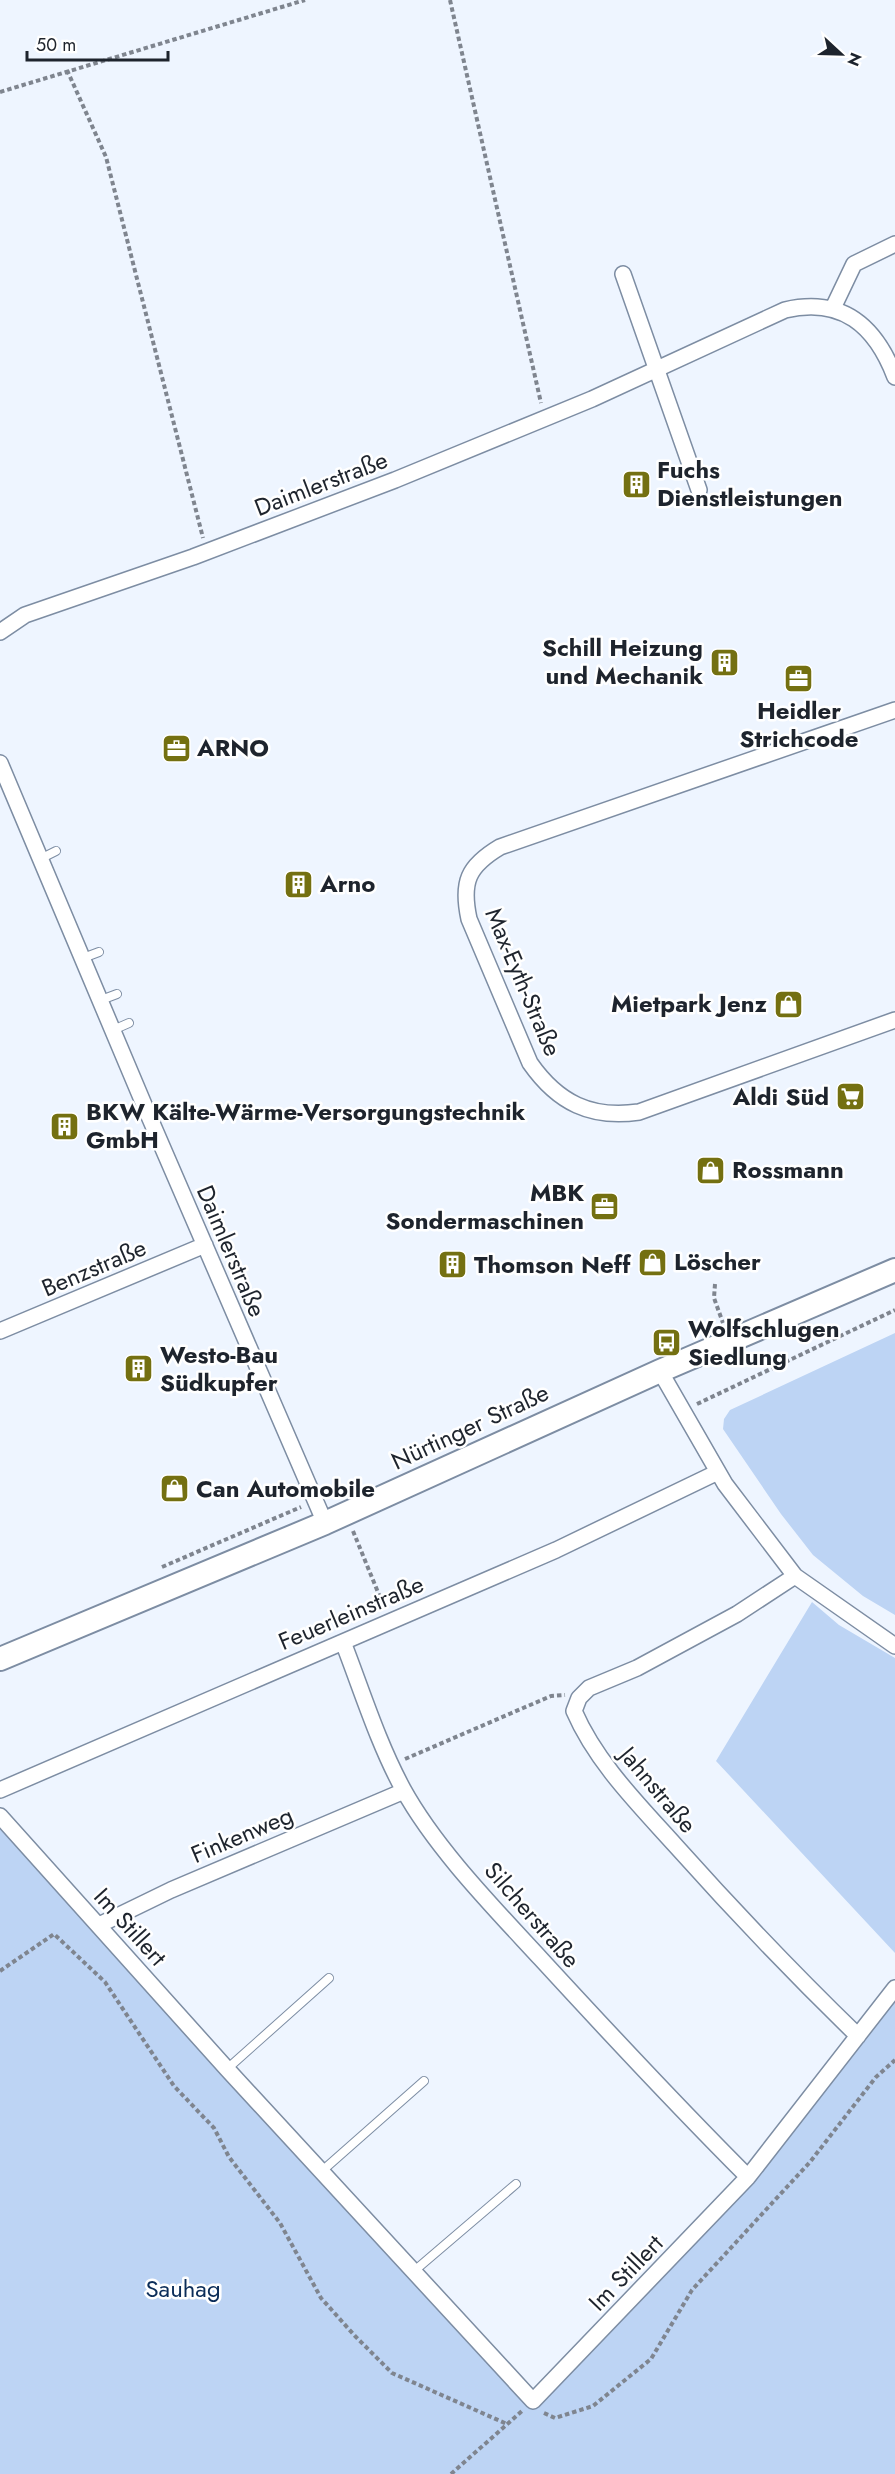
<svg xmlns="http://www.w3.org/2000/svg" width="895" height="2474" font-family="Jost,sans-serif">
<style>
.green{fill:#bdd4f4}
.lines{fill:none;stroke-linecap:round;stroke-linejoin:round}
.lane-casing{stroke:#7d8da3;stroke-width:10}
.street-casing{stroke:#7d8da3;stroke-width:18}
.secondary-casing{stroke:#7d8da3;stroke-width:26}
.path{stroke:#7f858f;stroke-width:4;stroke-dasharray:4.5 3;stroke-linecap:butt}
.lane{stroke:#fff;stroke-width:8}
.street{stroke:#fff;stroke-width:15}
.secondary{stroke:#fff;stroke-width:22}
.labels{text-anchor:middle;stroke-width:5;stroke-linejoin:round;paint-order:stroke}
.poi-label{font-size:24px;font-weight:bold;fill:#1e242d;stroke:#fff;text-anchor:start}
.street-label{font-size:24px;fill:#1e242d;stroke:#fff}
.park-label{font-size:24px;fill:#0b2d59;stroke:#fff}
</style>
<rect width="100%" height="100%" fill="#eef5ff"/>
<!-- green -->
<path class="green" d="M895,1333V1615L863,1596L813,1555L781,1514L723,1429L724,1419L730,1410Z
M812,1602L839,1625L895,1658V1953L716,1761Z
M0,1816L532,2401L694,2235L895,1988V2474H0Z"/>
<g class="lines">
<defs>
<path id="lane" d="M40,859L56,851
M83,958L99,952
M101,1000L117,994
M113,1030L129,1023
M227,2069L329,1978
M322,2171L424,2081
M413,2272L516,2184"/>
<path id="street" d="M623,274L699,490
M833,308L854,264L895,244
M0,632L25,615L193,557L395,480L592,399L785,310C842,297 875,325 895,377
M895,710L500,847C468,866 461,882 469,919L530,1063C558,1103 591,1119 639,1112L895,1020
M0,763L145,1107L325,1523
M0,1331L205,1245
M660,1371L725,1484L795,1576L895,1646
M795,1576L737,1614L637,1668L589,1688L579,1698L574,1711C596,1762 638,1804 675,1845C734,1911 794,1974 858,2036
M343,1642C362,1691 378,1743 403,1789C436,1849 495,1909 541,1959C609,2033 677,2106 748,2177
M0,1790L556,1550L718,1472
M0,1816L227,2069L533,2401L748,2177L895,1988
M99,1925L171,1890L404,1791"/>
<path id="secondary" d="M0,1659L325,1523L660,1371L895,1270"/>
</defs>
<!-- lane casing -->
<use href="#lane" class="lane-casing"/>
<!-- street casing -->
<use href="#street" class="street-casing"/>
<!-- secondary casing -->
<use href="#secondary" class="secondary-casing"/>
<!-- path -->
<path class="path" d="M450,0L541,403
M67,70L106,157L203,538
M0,92L305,0
M715,1284L714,1298L723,1323
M697,1404L895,1310
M353,1531L384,1607
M162,1567L301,1507
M405,1759L551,1696L565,1695
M0,1971L54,1934L105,1982L174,2086L214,2128L229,2157L280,2223L321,2298L355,2336L392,2373L507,2424
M544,2413L555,2418L593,2406L651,2359L692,2290L810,2162L876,2077L895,2060
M451,2474L522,2411"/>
<!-- lane -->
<use href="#lane" class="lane"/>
<!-- street -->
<use href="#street" class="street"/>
<!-- secondary -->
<use href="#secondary" class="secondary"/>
</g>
<!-- icons -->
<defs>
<symbol id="building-square" viewBox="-11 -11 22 22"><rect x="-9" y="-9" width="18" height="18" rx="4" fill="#747011" stroke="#fff"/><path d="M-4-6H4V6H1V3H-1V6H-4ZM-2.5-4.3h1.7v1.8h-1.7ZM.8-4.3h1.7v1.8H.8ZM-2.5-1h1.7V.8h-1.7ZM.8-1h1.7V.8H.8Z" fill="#fff"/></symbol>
<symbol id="office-square" viewBox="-11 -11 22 22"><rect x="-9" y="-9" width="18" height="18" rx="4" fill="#747011" stroke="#fff"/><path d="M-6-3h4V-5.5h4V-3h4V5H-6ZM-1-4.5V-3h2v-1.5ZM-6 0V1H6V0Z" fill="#fff"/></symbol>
<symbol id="shop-square" viewBox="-11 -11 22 22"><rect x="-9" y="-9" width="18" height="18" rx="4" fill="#747011" stroke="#fff"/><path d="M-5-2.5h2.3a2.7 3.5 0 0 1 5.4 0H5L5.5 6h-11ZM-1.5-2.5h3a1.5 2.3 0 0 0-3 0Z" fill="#fff"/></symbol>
<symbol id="supermarket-square" viewBox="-11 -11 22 22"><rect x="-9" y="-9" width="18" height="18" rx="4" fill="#747011" stroke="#fff"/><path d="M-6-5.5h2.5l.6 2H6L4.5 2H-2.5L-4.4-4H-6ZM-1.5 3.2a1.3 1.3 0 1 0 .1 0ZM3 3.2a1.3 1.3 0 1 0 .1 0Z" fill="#fff"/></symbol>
<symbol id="bus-square" viewBox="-11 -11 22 22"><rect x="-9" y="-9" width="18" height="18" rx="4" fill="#747011" stroke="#fff"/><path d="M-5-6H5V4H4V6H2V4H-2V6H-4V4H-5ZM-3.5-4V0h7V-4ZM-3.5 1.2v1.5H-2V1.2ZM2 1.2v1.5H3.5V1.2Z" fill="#fff"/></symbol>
</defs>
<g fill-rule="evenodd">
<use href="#building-square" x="620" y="468" width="33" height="33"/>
<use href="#building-square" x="708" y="646" width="33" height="33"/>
<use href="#office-square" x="782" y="662" width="33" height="33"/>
<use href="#office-square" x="160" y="732" width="33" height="33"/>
<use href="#building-square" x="282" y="868" width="33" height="33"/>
<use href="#shop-square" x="772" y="988" width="33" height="33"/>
<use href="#supermarket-square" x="834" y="1080" width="33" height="33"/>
<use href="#building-square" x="48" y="1110" width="33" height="33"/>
<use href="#shop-square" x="694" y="1154" width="33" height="33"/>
<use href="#office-square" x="588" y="1190" width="33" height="33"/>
<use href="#shop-square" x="636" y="1246" width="33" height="33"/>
<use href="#building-square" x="436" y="1248" width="33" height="33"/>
<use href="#bus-square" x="650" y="1326" width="33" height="33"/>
<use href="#building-square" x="122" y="1352" width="33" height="33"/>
<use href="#shop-square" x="158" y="1472" width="33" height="33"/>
</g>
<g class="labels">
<!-- poi labels -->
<g class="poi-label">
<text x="657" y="478">Fuchs<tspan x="657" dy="28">Dienstleistungen</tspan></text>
<text x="703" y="656" text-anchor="end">Schill Heizung<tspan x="703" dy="28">und Mechanik</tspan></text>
<text x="799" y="719" text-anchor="middle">Heidler<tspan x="799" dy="28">Strichcode</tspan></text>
<text x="197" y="756">ARNO</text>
<text x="320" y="892">Arno</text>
<text x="767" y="1012" text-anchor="end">Mietpark Jenz</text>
<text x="829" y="1105" text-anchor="end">Aldi Süd</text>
<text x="86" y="1120">BKW Kälte-Wärme-Versorgungstechnik<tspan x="86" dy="28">GmbH</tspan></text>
<text x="732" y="1178">Rossmann</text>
<text x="584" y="1201" text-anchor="end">MBK<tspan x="584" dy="28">Sondermaschinen</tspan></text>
<text x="674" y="1270">Löscher</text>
<text x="474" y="1273">Thomson Neff</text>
<text x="688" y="1337">Wolfschlugen<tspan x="688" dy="28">Siedlung</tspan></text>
<text x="160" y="1363">Westo-Bau<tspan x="160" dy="28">Südkupfer</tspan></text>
<text x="196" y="1497">Can Automobile</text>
</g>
<!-- street labels -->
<g class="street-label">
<text transform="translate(321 484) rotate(-21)" y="8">Daimlerstraße</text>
<text transform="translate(523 982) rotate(67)" y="8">Max-Eyth-Straße</text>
<text transform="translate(231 1251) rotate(67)" y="8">Daimlerstraße</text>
<text transform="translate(94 1268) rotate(-23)" y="8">Benzstraße</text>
<text transform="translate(470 1427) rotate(-25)" y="8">Nürtinger Straße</text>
<text transform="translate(351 1613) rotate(-23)" y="8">Feuerleinstraße</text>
<text transform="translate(658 1790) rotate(50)" y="8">Jahnstraße</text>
<text transform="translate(242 1835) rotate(-23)" y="8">Finkenweg</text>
<text transform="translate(532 1915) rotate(49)" y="8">Silcherstraße</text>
<text transform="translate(130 1927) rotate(48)" y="8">Im Stillert</text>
<text transform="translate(626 2273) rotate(-46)" y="8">Im Stillert</text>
</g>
<!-- park labels -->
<g class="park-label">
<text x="183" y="2297">Sauhag</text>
</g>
</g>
<!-- north arrow -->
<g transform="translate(841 54) rotate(112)" stroke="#ffffff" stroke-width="4.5" paint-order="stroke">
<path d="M0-4.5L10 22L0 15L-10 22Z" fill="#1e242d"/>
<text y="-9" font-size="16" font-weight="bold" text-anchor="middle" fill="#1e242d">N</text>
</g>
<!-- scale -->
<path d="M27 51v9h141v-9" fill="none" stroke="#1e242d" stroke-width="3"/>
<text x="36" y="51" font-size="18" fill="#1e242d" stroke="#ffffff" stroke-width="4.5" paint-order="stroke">50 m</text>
</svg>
